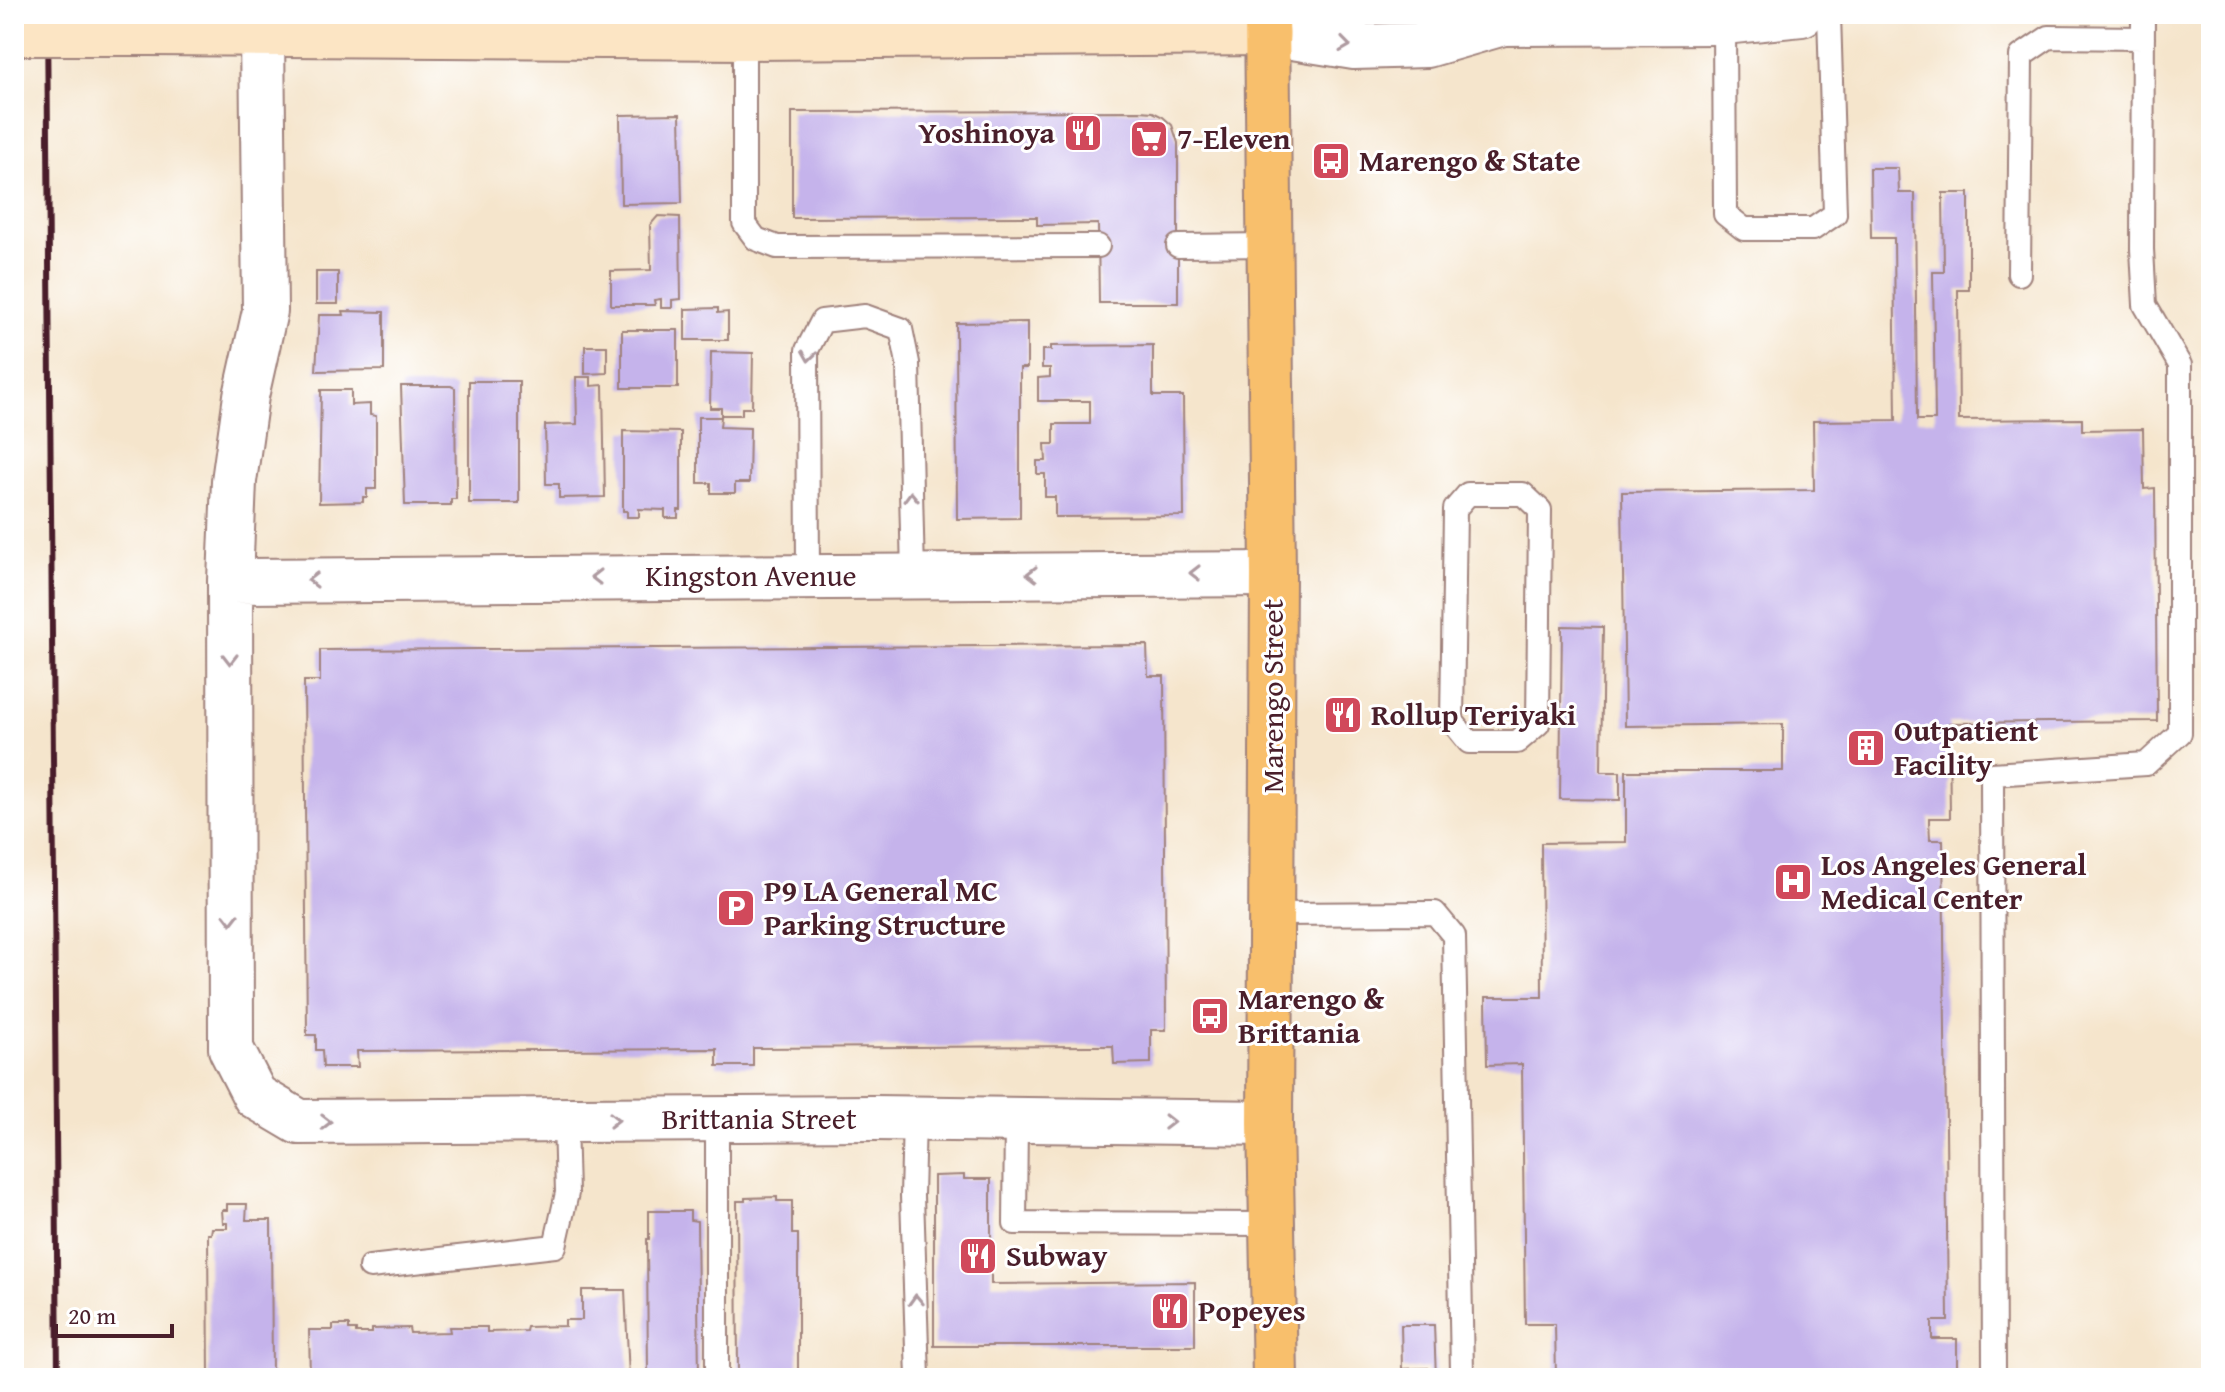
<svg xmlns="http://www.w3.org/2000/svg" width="2225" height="1392" font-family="'Gentium Book Plus',serif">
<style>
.building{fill:#c5b3eb}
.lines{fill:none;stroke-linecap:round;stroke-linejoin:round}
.service-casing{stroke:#a0827c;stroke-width:26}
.minor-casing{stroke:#a0827c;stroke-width:48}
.secondary-casing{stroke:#a0827c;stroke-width:48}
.primary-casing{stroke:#a0827c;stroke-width:48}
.service{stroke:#fff;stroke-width:22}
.minor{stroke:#fff;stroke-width:44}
.secondary{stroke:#fce5c4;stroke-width:44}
.primary{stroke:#f8bf6c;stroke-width:44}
.rail{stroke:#4a1f2b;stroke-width:6}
.secondary-bridge-casing{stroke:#a0827c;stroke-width:48;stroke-linecap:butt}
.secondary-bridge{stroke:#fce5c4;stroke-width:44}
.oneway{stroke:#ae9aa0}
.labels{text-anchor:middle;stroke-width:6;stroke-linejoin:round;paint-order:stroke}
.poi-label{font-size:30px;font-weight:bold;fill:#4a1f2b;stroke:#fff;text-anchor:start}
.street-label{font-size:30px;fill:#4a1f2b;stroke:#fff}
</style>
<rect width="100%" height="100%" fill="#fff"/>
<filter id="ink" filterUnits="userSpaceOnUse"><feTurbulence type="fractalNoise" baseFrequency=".0125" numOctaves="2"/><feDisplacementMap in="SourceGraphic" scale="16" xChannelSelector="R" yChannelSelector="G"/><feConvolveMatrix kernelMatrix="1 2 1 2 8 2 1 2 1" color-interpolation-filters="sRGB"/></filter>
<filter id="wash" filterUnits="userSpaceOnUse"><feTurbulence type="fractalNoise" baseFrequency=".006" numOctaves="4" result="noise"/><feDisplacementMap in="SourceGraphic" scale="32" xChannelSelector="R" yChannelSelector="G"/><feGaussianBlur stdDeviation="1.8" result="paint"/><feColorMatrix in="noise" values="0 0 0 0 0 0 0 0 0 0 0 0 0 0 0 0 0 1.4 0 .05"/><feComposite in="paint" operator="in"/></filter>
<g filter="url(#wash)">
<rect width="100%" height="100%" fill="#f5e5cc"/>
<g id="blocks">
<!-- building -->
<path class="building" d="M1140,111L1153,112L1163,117L1172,125L1178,143V303H1099L1098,224L1037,225V217L792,218V112Z
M680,114L682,203L621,204L620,115Z
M1870,168H1898L1899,193H1915L1917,420H1935L1933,272H1944L1943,193H1969V290H1958L1959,420L2082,419V430L2143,429L2144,489L2155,488L2157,721L1949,723L1950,818H1929L1930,840H1943L1948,1321H1932V1339H1957V1378H1556L1555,1324H1525L1522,1064L1487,1065L1486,997H1542L1541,843L1626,842V771H1783V724L1625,726L1622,492L1814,490L1813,421L1896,420L1894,238H1871Z
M658,216L680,217L681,299L672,300V308H661V299L654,300L655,305H611V271L651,270L650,225Z
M316,272H338V304H316Z
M718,308V313L728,312V340H685V309Z
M343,311L384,312V370L316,371L319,315H344Z
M1027,322V368H1020V518L957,519L956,323Z
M622,330H678V388H622Z
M1153,345V396H1183L1184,516L1055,517V497H1045V474H1037V461H1046L1045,444H1054V424H1090V401H1038V378L1050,377V368H1042V350H1051V346Z
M585,346H607V373L585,374Z
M711,352L753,353L752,408H742V415H721V408H710Z
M576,377H591V386L603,385L605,497L559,498V484H546L545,425L577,424Z
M469,381H519V503H469Z
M401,386H451L455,388L456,499H451V505H405Z
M321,390H351V405L370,404V415L376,416V489H367V497H363V502L319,503Z
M698,417H721L720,427L750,428L749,483H735V493H711V483H698Z
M623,431L681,432V510H678V518H665V510L639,509V517H627V511H623Z
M1562,626L1603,627L1601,772H1620V800L1560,799Z
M1147,645L1148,676H1164L1166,1030H1151V1063L1114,1064L1113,1046H1089L753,1048V1066H717V1049L357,1051L358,1067H323L322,1050H316V1035H307L304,681H320V650Z
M964,1175V1179H991V1284L1195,1282V1346H934V1176Z
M777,1197V1201H792V1234H798V1378H738L737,1201H745V1198Z
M227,1204H247L246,1220H271L272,1378H209L208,1234H211L212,1228H227V1223H223L222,1210H227Z
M649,1211H690V1220L697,1221L699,1378H648L647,1239H649Z
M582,1290H625L629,1378H310L309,1330H333V1325H349V1330H356V1333H372V1329L409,1328L410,1333L450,1332L449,1327H487V1332L526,1331L527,1327L565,1326V1320H582Z
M1401,1325H1434L1436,1378H1428V1368L1402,1369Z"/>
</g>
</g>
<g filter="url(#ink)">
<use href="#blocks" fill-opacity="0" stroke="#a0827c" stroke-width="2"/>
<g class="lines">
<defs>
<path id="service" d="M1724,22L1725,214L1744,229H1813L1835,214L1829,14
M744,37V223L756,239L777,247L1098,246
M1178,246L1271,245
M2019,274L2021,56L2049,37L2143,38
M1468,494H1523L1540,510L1538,724L1517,742H1469L1452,721L1455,509Z
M808,576L807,350L822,321L865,316L901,329L908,363L913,575
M1273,914L1435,913L1454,936L1462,1373
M914,1118L912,1196L918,1378
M1016,1120L1015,1223L1273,1224
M370,1267L555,1246L567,1193L565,1122
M717,1378V1121
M1994,1378L1992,774L2146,764L2180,733V365L2145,305L2142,249L2143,14"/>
<path id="minor" d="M262,33L265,311L246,396L234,481L230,581L231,1049L255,1096L299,1122L875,1118L1270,1123
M1268,33L1354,47L1427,45L1503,23L1724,22L1802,14
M230,581L1273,574"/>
<path id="secondary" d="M148,33L744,37L1268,33"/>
<path id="primary" d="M1267,14L1273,574L1270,1123L1275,1378"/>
</defs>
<!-- service casing -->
<use href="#service" class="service-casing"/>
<!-- minor casing -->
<use href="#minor" class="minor-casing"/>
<!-- secondary casing -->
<use href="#secondary" class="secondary-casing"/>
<!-- primary casing -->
<use href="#primary" class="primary-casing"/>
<!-- service -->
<use href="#service" class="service"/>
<!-- minor -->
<use href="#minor" class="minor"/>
<!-- secondary -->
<use href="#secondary" class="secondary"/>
<!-- primary -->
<use href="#primary" class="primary"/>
<!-- rail -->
<path class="rail" d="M47,14L58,1378"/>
<defs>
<path id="secondary-bridge" d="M14,33H148"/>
</defs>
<!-- secondary-bridge casing -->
<use href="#secondary-bridge" class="secondary-bridge-casing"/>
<!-- secondary-bridge -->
<use href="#secondary-bridge" class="secondary-bridge"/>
</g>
<!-- one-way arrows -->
<defs><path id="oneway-chevron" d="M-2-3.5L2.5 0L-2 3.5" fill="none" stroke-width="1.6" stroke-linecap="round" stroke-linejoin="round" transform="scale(2)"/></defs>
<g class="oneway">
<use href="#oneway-chevron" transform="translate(1345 45) rotate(8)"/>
<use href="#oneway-chevron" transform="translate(809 356) rotate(98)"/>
<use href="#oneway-chevron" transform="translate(911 497) rotate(-91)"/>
<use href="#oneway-chevron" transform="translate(1195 573) rotate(-180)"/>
<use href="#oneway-chevron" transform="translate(1032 574) rotate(180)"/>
<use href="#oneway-chevron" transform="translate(596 577) rotate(180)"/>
<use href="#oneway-chevron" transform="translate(313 580) rotate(180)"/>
<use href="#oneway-chevron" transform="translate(230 659) rotate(90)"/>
<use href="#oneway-chevron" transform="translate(231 919) rotate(90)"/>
<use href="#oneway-chevron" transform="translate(614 1120)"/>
<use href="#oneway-chevron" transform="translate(326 1122) rotate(-1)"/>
<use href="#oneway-chevron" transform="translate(1169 1122) rotate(1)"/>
<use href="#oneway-chevron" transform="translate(916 1300) rotate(-92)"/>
</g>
</g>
<!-- icons -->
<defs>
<symbol id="restaurant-square" viewBox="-11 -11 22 22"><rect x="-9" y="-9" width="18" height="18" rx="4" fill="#d1495b" stroke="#fff"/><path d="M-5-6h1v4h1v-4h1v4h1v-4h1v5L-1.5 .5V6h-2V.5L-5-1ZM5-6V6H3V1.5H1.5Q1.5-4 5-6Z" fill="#fff"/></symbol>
<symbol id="supermarket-square" viewBox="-11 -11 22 22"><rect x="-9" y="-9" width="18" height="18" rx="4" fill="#d1495b" stroke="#fff"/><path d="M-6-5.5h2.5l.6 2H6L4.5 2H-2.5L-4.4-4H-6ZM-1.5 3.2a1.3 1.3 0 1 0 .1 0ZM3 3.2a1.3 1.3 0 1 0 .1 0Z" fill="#fff"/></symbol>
<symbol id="bus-square" viewBox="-11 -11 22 22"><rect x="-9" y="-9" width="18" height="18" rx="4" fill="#d1495b" stroke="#fff"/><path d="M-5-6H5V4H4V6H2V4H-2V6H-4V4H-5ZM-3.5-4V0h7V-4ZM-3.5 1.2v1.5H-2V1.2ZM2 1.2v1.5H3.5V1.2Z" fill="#fff"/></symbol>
<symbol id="building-square" viewBox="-11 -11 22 22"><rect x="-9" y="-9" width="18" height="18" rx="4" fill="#d1495b" stroke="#fff"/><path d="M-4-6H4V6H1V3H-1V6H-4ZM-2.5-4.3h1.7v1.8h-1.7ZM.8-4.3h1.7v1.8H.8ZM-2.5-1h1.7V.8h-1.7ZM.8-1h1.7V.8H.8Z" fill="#fff"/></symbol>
<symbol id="hospital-square" viewBox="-11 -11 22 22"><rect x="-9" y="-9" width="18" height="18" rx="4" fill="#d1495b" stroke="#fff"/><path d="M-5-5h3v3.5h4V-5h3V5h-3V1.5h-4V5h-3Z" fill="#fff"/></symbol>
<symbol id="parking-square" viewBox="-11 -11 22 22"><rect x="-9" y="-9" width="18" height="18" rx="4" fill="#d1495b" stroke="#fff"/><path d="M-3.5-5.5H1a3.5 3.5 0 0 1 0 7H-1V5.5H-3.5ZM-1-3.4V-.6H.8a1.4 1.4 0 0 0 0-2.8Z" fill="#fff"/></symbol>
</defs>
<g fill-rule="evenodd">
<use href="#restaurant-square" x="1061" y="111" width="44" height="44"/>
<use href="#supermarket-square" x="1127" y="117" width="44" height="44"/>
<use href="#bus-square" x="1309" y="139" width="44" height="44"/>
<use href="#restaurant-square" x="1321" y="693" width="44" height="44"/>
<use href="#building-square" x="1844" y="726" width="44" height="44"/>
<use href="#hospital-square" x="1771" y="860" width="44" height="44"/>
<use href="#parking-square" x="714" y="886" width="44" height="44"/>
<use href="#bus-square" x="1188" y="994" width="44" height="44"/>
<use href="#restaurant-square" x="956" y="1234" width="44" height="44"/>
<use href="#restaurant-square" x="1148" y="1289" width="44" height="44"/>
</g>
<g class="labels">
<!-- poi labels -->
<g class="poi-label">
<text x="1055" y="143" text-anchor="end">Yoshinoya</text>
<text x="1177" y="149">7-Eleven</text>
<text x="1359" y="171">Marengo &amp; State</text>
<text x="1371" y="725">Rollup Teriyaki</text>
<text x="1894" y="741">Outpatient<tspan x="1894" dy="34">Facility</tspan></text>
<text x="1821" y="875">Los Angeles General<tspan x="1821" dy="34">Medical Center</tspan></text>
<text x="764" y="901">P9 LA General MC<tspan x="764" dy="34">Parking Structure</tspan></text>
<text x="1238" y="1009">Marengo &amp;<tspan x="1238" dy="34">Brittania</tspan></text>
<text x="1006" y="1266">Subway</text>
<text x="1198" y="1321">Popeyes</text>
</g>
<!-- street labels -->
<g class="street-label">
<text x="751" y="586">Kingston Avenue</text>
<text transform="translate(1273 696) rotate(-90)" y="10">Marengo Street</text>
<text x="759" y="1129">Brittania Street</text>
</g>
</g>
<!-- margin -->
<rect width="2225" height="1392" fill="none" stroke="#fff" stroke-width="48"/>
<!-- scale -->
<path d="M56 1324v12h116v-12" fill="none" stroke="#4a1f2b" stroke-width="4"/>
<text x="68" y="1324" font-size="24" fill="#4a1f2b" stroke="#ffffff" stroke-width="6" paint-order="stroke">20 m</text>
</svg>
